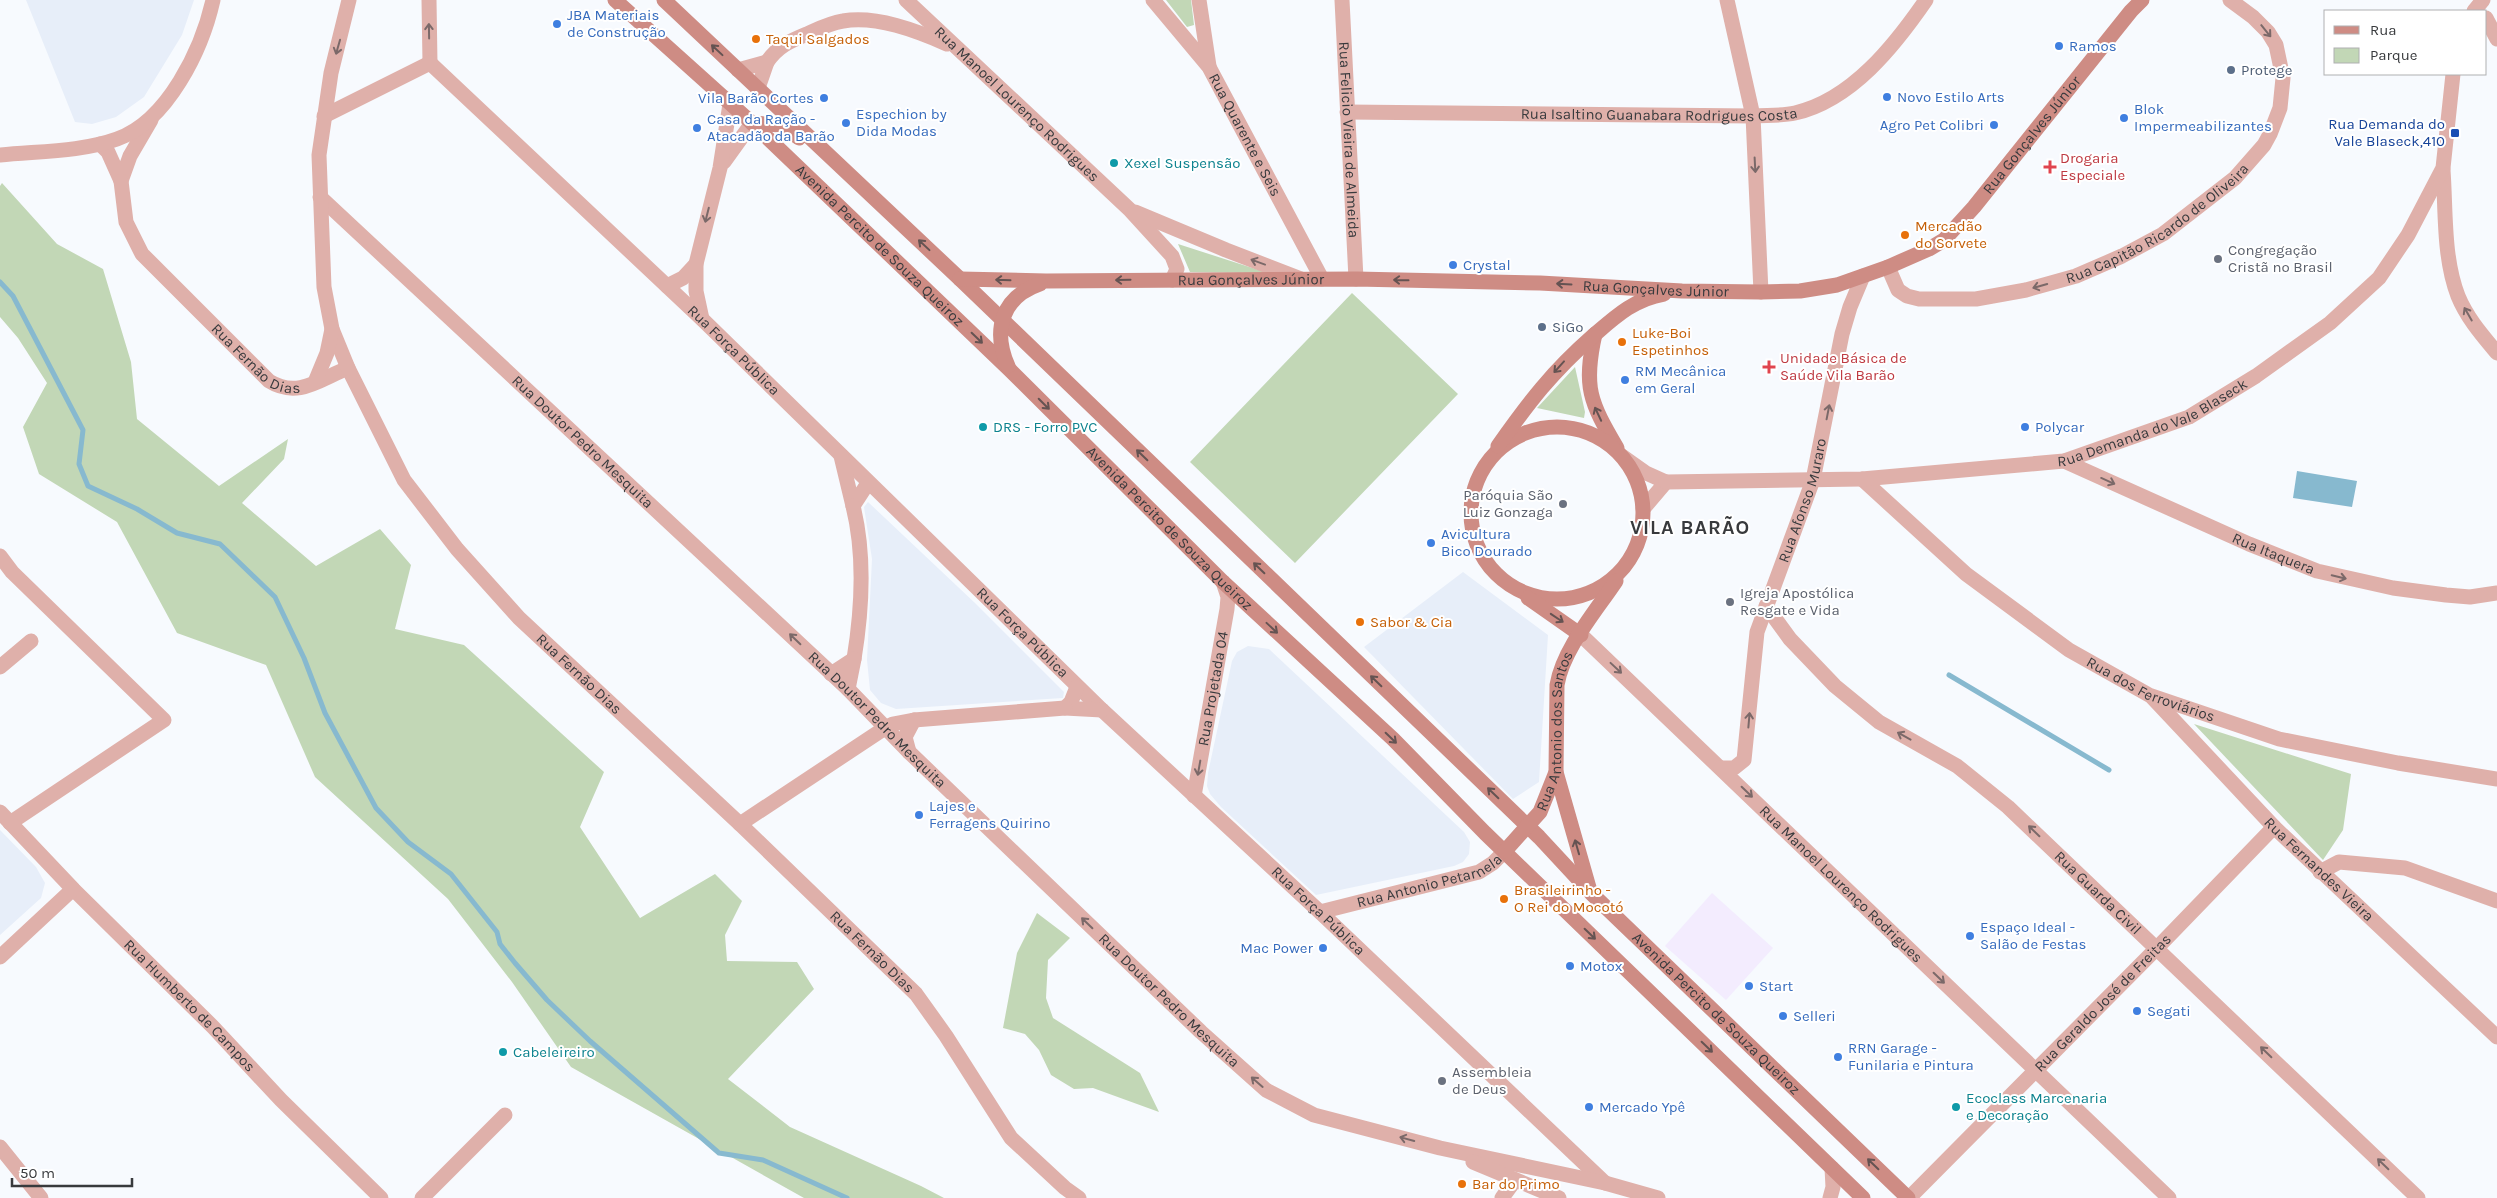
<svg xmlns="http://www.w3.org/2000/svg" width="2497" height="1198" font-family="Karla,sans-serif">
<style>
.industrial{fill:#f3ecfe}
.built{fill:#e7eef9}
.green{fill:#c2d7b6}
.water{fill:#87b9cf}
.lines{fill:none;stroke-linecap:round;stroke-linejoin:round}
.stream{stroke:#87b9cf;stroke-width:5}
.street{stroke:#dfb0aa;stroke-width:15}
.secondary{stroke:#ce8c84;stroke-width:15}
.oneway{stroke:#7b6969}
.oneway2{stroke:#655352}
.shop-dot{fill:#3f7fe0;stroke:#fff;stroke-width:2}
.food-dot{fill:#e8710a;stroke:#fff;stroke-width:2}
.service-dot{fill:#5c6f8a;stroke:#fff;stroke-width:2}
.transit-dot{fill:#1a4fb4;stroke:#fff;stroke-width:2}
.culture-dot{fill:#0f9aa8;stroke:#fff;stroke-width:2}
.health-dot{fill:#e0444e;stroke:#fff;stroke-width:2}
.worship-dot{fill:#6b7280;stroke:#fff;stroke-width:2}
.labels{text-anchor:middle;stroke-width:4;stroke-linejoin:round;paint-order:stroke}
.shop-label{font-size:15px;fill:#366cbe;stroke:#fff;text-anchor:start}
.food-label{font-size:15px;fill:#c56008;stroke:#fff;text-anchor:start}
.service-label{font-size:15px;fill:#4e5e75;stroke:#fff;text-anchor:start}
.street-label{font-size:15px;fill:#383a3d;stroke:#fff}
.transit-label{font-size:15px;fill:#164399;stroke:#fff;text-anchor:end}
.health-label{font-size:15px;fill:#be3a42;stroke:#fff;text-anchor:start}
.culture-label{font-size:15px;fill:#0d838f;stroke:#fff;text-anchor:start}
.worship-label{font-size:15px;fill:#5b616d;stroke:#fff;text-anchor:start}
.district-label{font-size:20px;font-weight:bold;letter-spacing:1px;fill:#383a3d;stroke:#fff}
</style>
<rect width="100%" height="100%" fill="#f7fafe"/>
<!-- industrial -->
<path class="industrial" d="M1712,893L1773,948L1726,1000L1665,946Z"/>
<!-- built -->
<path class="built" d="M26,0H194L182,35L144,97L116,117L92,124L75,122Z
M868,502L975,603L1064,692L1063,698L896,709L881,703L870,690L867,660L872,559L864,507Z
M1463,572L1548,635L1539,782L1513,799L1364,647Z
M1248,646L1269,649L1464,832L1470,842L1469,854L1463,862L1454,866L1316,895L1221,807L1210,794L1207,786L1208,773L1232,661L1237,652Z
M0,830L36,867L45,883L41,898L0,935Z"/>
<!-- green -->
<path class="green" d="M1166,0H1191L1194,25L1187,27Z
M2,183L57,244L103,269L131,362L137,419L219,486L288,439L284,459L242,503L316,566L380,529L411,565L395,629L464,645L604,772L580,827L640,918L715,874L742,901L725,935L727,961L797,962L814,989L728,1079L790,1127L921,1186L944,1198H804L571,1067L512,982L448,899L315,777L266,665L177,633L117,522L39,474L23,427L47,383L18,338L0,317V186Z
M1178,244L1268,273L1190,272Z
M1352,293L1458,394L1295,563L1190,462Z
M1575,367L1585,412L1584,418L1537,408Z
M2194,724L2351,774L2343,830L2323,860Z
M1037,913L1070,938L1048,960L1046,998L1053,1018L1140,1073L1159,1112L1093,1088L1074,1089L1051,1075L1039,1050L1025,1034L1003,1028L1017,953Z"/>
<!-- water -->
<path class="water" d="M2297,471L2357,481L2352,507L2293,498Z"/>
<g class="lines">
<!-- stream -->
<path class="stream" d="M0,282L13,296L83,430L79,464L88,486L137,509L177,533L220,544L275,597L304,658L325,713L376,808L408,842L451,874L497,932L500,944L515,963L547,1000L590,1041L719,1153L763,1160L847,1198
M1949,675L2109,770"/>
<!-- street -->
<g class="street">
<path d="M429,0L430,63"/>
<path id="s1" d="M906,0L1129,209L1172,256L1177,269L1172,280"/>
<path id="s2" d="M1153,0L1209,67L1322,279"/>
<path d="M1199,0L1209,66"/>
<path id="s3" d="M1342,0L1356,279"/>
<path d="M1727,0L1753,116L1761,292"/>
<path d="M2474,11L2483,0"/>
<path d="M2486,18L2497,39"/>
<path d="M767,62C778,46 790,41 807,34C818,29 830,23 843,21C876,15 917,31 947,44"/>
<path id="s4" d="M430,63L702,319L1102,710L1320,912L1605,1183"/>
<path d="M738,70L767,62L758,88"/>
<path id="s5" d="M1347,112L1753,116C1767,115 1782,116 1795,113C1852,100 1895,45 1926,0"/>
<path d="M324,116L430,63"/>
<path d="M100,144L108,152L121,181L130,156L151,120"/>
<path d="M0,155C38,151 81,152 117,139C168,121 202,49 213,0"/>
<path d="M724,162L752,123"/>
<path d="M2443,170C2446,211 2443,257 2458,296C2467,318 2482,335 2497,353"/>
<path id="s6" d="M121,181L126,222L142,254L269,381C298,399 320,379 348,368L404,480L457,549L519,618L740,824L916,994L946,1036L1011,1138L1065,1188L1079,1198"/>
<path id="s7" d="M320,197L848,689L909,752L1201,1032L1266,1090L1314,1115L1440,1148L1605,1183L1658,1198"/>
<path d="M1135,212L1226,250L1301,279"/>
<path id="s8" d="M1888,267L1898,290L1907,296L1919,299H1976L2026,290L2076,276L2122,256L2163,234L2235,178L2264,145L2270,134L2280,108L2283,78L2276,45L2268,32L2253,17L2230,0"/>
<path d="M667,286L683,278L696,264"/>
<path d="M702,319L696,291V264L720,168L730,104"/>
<path d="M348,368L332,329L324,287L319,155L331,73L349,0"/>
<path d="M315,382L327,353L332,329"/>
<path d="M841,456L853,506L868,483"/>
<path d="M1622,456L1646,473L1666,482L1643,509"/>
<path id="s9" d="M2064,461L2249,544L2317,571L2393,588L2446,595L2470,597L2497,593"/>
<path id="s10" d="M1862,479L1966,574L2069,650L2149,695L2279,739L2398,763L2497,779"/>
<path id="s11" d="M1666,482L1862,479L2064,461L2189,417L2256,376L2330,323L2379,278L2408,235L2443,168L2453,74"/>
<path d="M853,506C865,554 862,610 854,659"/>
<path d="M0,556L12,572L164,720L10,823"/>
<path id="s12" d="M1766,606L1790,639L1835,686L1879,722L1957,766L2008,807L2418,1198"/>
<path id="s13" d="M1581,635L2169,1198"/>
<path d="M0,667L31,641"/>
<path d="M831,674L854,659L848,689"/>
<path d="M1077,687L1071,702L1065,708L1102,710"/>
<path id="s14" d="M2152,697L2274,827L2497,1037"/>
<path d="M914,720L1065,708"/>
<path id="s15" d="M1721,768H1734L1744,760L1757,632L1813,480L1842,334L1850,307L1863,276"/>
<path id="s16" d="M1194,796L1227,609L1228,597L1223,582"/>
<path id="s17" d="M0,812L73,889L213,1027L281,1100L381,1198"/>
<path d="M740,824L885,728L893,724L914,720L905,737L909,752"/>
<path d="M2320,872L2339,862L2405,868L2497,901"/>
<path id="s18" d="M1320,912L1479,872L1493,863L1505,851"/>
<path d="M0,957L73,889"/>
<path d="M0,1147L41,1198"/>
<path d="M1473,1162L1559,1198"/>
<path d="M422,1198L505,1115"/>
<path d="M1502,1198L1515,1180"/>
<path d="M1830,1198L1833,1187L1832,1168"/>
<path id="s19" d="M1909,1198L2157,948L2274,827"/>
</g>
<!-- secondary -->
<g class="secondary">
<path id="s20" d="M615,0L752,123L1009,369L1223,582L1393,739L1485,833L1863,1198"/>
<path id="s21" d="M664,0L960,279L1539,837L1591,893L1908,1198"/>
<path d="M752,123L781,125L799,138"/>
<path id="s22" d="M960,279L1046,281L1356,279L1540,283L1682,291L1761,292L1800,291L1837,285L1888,267L1929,249L1944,240L1974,207L2131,11L2142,0"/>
<path d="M1595,334C1583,387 1590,402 1617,448"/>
<path d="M1008,366C992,330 1002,297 1040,284"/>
<circle cx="1557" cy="513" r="86"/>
<path d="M1498,446C1529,402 1552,372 1593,336C1615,317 1634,299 1664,294"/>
<path d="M1528,598L1581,635"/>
<path d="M1556,772L1590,891"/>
<path id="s23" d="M1505,851L1540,812L1556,772L1557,685C1563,649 1596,611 1616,581"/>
</g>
</g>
<!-- one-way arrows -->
<defs><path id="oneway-shaft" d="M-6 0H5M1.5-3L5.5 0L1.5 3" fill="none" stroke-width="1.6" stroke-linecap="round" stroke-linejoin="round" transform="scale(1.25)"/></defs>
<g class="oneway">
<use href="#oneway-shaft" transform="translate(429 31) rotate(-91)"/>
<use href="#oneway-shaft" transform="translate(2266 31) rotate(51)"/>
<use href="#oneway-shaft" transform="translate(338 47) rotate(106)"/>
<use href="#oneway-shaft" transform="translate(1755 165) rotate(87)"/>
<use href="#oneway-shaft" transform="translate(707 215) rotate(104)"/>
<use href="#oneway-shaft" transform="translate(1258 262) rotate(-160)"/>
<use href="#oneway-shaft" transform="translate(2040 286) rotate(164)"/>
<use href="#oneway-shaft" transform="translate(2468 314) rotate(-120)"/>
<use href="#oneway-shaft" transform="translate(1828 412) rotate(-79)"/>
<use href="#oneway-shaft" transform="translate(2108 481) rotate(24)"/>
<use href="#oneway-shaft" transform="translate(2339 577) rotate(13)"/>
<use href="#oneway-shaft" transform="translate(795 639) rotate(-136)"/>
<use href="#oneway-shaft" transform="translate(1616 668) rotate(43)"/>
<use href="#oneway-shaft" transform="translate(1749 720) rotate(-85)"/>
<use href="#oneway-shaft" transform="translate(1904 736) rotate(-151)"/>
<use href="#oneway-shaft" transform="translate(1199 768) rotate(100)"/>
<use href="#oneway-shaft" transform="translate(1747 792) rotate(44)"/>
<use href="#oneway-shaft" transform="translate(2034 831) rotate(-136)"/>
<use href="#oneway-shaft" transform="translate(1087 923) rotate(-136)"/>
<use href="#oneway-shaft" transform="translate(1939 978) rotate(44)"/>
<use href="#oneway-shaft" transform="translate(2266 1052) rotate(-136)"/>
<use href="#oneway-shaft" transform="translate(1257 1082) rotate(-139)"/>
<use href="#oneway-shaft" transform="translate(1407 1139) rotate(-165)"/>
<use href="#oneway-shaft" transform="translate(2383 1164) rotate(-136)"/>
</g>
<g class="oneway2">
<use href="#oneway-shaft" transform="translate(717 50) rotate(-137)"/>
<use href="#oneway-shaft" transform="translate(924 245) rotate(-137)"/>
<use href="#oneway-shaft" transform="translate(1003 280) rotate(-178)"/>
<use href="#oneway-shaft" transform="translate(1123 280) rotate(179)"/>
<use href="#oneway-shaft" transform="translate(1401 280) rotate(-179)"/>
<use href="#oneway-shaft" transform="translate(1564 284) rotate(-177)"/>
<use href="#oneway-shaft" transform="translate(977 338) rotate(44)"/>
<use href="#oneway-shaft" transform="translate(1559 367) rotate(132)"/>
<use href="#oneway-shaft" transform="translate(1044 404) rotate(45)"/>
<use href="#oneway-shaft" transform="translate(1598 414) rotate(-115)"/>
<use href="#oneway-shaft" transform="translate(1142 455) rotate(-136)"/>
<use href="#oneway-shaft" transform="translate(1259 568) rotate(-136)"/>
<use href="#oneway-shaft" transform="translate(1557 618) rotate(34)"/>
<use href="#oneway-shaft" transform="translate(1272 628) rotate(43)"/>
<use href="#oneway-shaft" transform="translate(1376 681) rotate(-136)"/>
<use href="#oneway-shaft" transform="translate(1391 738) rotate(44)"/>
<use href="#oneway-shaft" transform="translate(1493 793) rotate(-136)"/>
<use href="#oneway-shaft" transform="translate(1577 847) rotate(-106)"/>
<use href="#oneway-shaft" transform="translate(1590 934) rotate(44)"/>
<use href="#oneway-shaft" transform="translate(1707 1047) rotate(44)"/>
<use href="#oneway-shaft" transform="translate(1873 1164) rotate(-136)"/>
</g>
<!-- markers -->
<g class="shop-dot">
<circle cx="557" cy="24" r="5"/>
<circle cx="2059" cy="46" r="5"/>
<circle cx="1887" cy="97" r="5"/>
<circle cx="824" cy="98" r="5"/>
<circle cx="2124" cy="118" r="5"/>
<circle cx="846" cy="123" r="5"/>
<circle cx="1994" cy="125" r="5"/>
<circle cx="697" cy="128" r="5"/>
<circle cx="1453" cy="265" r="5"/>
<circle cx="1625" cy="380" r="5"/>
<circle cx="2025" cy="427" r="5"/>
<circle cx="1431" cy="543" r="5"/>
<circle cx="919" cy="815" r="5"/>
<circle cx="1970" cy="936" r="5"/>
<circle cx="1323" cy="948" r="5"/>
<circle cx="1570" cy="966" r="5"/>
<circle cx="1749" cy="986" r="5"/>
<circle cx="2137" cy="1011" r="5"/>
<circle cx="1783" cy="1016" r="5"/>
<circle cx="1838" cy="1057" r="5"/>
<circle cx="1589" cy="1107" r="5"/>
</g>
<g class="food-dot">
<circle cx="756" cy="39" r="5"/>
<circle cx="1905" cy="235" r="5"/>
<circle cx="1622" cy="342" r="5"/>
<circle cx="1360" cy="622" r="5"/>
<circle cx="1504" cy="899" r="5"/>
<circle cx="1462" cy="1184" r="5"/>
</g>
<g class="service-dot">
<circle cx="2231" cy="70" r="5"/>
<circle cx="1542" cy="327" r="5"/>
</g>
<rect class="transit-dot" x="2450" y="128" width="10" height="10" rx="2.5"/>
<g class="culture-dot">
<circle cx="1114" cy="163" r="5"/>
<circle cx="983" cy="427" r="5"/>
<circle cx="503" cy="1052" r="5"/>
<circle cx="1956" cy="1107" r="5"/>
</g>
<g class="health-dot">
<path d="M2047.5 159.5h5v5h5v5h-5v5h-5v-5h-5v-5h5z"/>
<path d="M1766.5 359.5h5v5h5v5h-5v5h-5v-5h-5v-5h5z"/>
</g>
<g class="worship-dot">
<circle cx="2218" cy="259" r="5"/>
<circle cx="1563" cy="504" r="5"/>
<circle cx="1730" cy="602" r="5"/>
<circle cx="1442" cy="1081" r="5"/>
</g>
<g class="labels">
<!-- shop labels -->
<g class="shop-label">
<text x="567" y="20">JBA Materiais<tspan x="567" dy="17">de Construção</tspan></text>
<text x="2069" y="51">Ramos</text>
<text x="1897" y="102">Novo Estilo Arts</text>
<text x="814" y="103" text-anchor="end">Vila Barão Cortes</text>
<text x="2134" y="114">Blok<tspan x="2134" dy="17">Impermeabilizantes</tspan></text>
<text x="856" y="119">Espechion by<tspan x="856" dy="17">Dida Modas</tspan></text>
<text x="707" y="124">Casa da Ração -<tspan x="707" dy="17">Atacadão da Barão</tspan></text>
<text x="1984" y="130" text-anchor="end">Agro Pet Colibri</text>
<text x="1463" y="270">Crystal</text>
<text x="1635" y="376">RM Mecânica<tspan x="1635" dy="17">em Geral</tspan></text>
<text x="2035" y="432">Polycar</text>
<text x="1441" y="539">Avicultura<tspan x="1441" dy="17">Bico Dourado</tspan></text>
<text x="929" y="811">Lajes e<tspan x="929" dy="17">Ferragens Quirino</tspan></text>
<text x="1980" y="932">Espaço Ideal -<tspan x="1980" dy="17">Salão de Festas</tspan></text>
<text x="1313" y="953" text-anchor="end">Mac Power</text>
<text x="1580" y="971">Motox</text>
<text x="1759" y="991">Start</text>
<text x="2147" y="1016">Segati</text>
<text x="1793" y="1021">Selleri</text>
<text x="1848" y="1053">RRN Garage -<tspan x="1848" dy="17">Funilaria e Pintura</tspan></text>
<text x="1599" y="1112">Mercado Ypê</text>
</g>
<!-- food labels -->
<g class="food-label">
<text x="766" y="44">Taqui Salgados</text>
<text x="1915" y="231">Mercadão<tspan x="1915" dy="17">do Sorvete</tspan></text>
<text x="1632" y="338">Luke-Boi<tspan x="1632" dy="17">Espetinhos</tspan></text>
<text x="1370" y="627">Sabor &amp; Cia</text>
<text x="1514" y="895">Brasileirinho -<tspan x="1514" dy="17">O Rei do Mocotó</tspan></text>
<text x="1472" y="1189">Bar do Primo</text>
</g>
<!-- service labels -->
<g class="service-label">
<text x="2241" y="75">Protege</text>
<text x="1552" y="332">SiGo</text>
</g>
<!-- street labels -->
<g class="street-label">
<text dy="5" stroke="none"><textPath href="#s1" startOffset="152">Rua Manoel Lourenço Rodrigues</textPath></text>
<text dy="5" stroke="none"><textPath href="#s5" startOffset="312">Rua Isaltino Guanabara Rodrigues Costa</textPath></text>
<text dy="5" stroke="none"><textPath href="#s2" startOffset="164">Rua Quarente e Seis</textPath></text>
<text dy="5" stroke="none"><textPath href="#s22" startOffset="1131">Rua Gonçalves Júnior</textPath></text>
<text dy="5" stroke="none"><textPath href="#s3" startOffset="140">Rua Felicio Vieira de Almeida</textPath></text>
<text dy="5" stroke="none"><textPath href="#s8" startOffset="305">Rua Capitão Ricardo de Oliveira</textPath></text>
<text dy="5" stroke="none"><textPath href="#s20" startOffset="361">Avenida Percito de Souza Queiroz</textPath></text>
<text dy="5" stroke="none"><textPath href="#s22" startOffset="291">Rua Gonçalves Júnior</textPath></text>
<text dy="5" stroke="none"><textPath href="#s22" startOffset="696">Rua Gonçalves Júnior</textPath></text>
<text dy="5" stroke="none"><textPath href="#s4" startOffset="418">Rua Força Pública</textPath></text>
<text dy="5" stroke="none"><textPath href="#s6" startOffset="234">Rua Fernão Dias</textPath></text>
<text dy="5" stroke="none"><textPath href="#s11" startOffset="495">Rua Demanda do Vale Blaseck</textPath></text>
<text dy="5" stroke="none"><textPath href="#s7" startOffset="359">Rua Doutor Pedro Mesquita</textPath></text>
<text dy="5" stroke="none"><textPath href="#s15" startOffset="294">Rua Afonso Muraro</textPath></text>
<text dy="5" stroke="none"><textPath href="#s20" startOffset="766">Avenida Percito de Souza Queiroz</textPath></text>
<text dy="5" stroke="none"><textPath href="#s9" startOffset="229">Rua Itaquera</textPath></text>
<text dy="5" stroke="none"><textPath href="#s4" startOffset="822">Rua Força Pública</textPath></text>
<text dy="5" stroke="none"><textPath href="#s6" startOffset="728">Rua Fernão Dias</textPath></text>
<text dy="5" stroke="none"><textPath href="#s10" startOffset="360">Rua dos Ferroviários</textPath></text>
<text dy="5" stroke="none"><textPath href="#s16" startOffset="109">Rua Projetada 04</textPath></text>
<text dy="5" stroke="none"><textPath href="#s7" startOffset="764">Rua Doutor Pedro Mesquita</textPath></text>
<text dy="5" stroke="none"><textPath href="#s23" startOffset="136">Rua Antonio dos Santos</textPath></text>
<text dy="5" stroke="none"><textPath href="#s14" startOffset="240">Rua Fernandes Vieira</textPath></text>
<text dy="5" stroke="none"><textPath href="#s18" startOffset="114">Rua Antonio Petarnela</textPath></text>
<text dy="5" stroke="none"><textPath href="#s13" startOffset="360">Rua Manoel Lourenço Rodrigues</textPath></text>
<text dy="5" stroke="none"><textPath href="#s12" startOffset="442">Rua Guarda Civil</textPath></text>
<text dy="5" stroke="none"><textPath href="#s4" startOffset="1228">Rua Força Pública</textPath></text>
<text dy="5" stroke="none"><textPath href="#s6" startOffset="1132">Rua Fernão Dias</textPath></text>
<text dy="5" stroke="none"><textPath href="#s7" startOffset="1169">Rua Doutor Pedro Mesquita</textPath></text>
<text dy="5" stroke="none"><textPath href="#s19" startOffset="275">Rua Geraldo José de Freitas</textPath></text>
<text dy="5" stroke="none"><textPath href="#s17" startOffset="271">Rua Humberto de Campos</textPath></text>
<text dy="5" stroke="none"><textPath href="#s21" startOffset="1461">Avenida Percito de Souza Queiroz</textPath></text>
</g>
<!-- transit labels -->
<g class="transit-label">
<text x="2445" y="129">Rua Demanda do<tspan x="2445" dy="17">Vale Blaseck,410</tspan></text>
</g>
<!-- health labels -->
<g class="health-label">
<text x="2060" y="163">Drogaria<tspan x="2060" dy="17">Especiale</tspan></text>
<text x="1780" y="363">Unidade Básica de<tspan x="1780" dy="17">Saúde Vila Barão</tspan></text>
</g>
<!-- culture labels -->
<g class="culture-label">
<text x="1124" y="168">Xexel Suspensão</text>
<text x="993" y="432">DRS - Forro PVC</text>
<text x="513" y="1057">Cabeleireiro</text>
<text x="1966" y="1103">Ecoclass Marcenaria<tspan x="1966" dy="17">e Decoração</tspan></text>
</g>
<!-- worship labels -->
<g class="worship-label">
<text x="2228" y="255">Congregação<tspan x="2228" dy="17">Cristã no Brasil</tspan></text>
<text x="1553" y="500" text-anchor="end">Paróquia São<tspan x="1553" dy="17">Luiz Gonzaga</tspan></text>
<text x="1740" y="598">Igreja Apostólica<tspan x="1740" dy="17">Resgate e Vida</tspan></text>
<text x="1452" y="1077">Assembleia<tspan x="1452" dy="17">de Deus</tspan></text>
</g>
<!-- district labels -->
<g class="district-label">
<text x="1690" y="534">VILA BARÃO</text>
</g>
</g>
<!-- legend -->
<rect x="2324" y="10" width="162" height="65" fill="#ffffff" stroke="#afb0b1"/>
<rect x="2334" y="26" width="25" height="8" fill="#ce8c84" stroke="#afb0b1"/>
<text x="2370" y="35" font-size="15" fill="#383a3d">Rua</text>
<rect x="2334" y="48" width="25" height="15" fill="#c2d7b6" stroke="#afb0b1"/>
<text x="2370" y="60" font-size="15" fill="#383a3d">Parque</text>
<!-- scale -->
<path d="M12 1178v8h120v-8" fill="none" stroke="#383a3d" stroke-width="2.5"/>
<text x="20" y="1178" font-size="15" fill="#383a3d" stroke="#ffffff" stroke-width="4" paint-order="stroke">50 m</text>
</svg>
